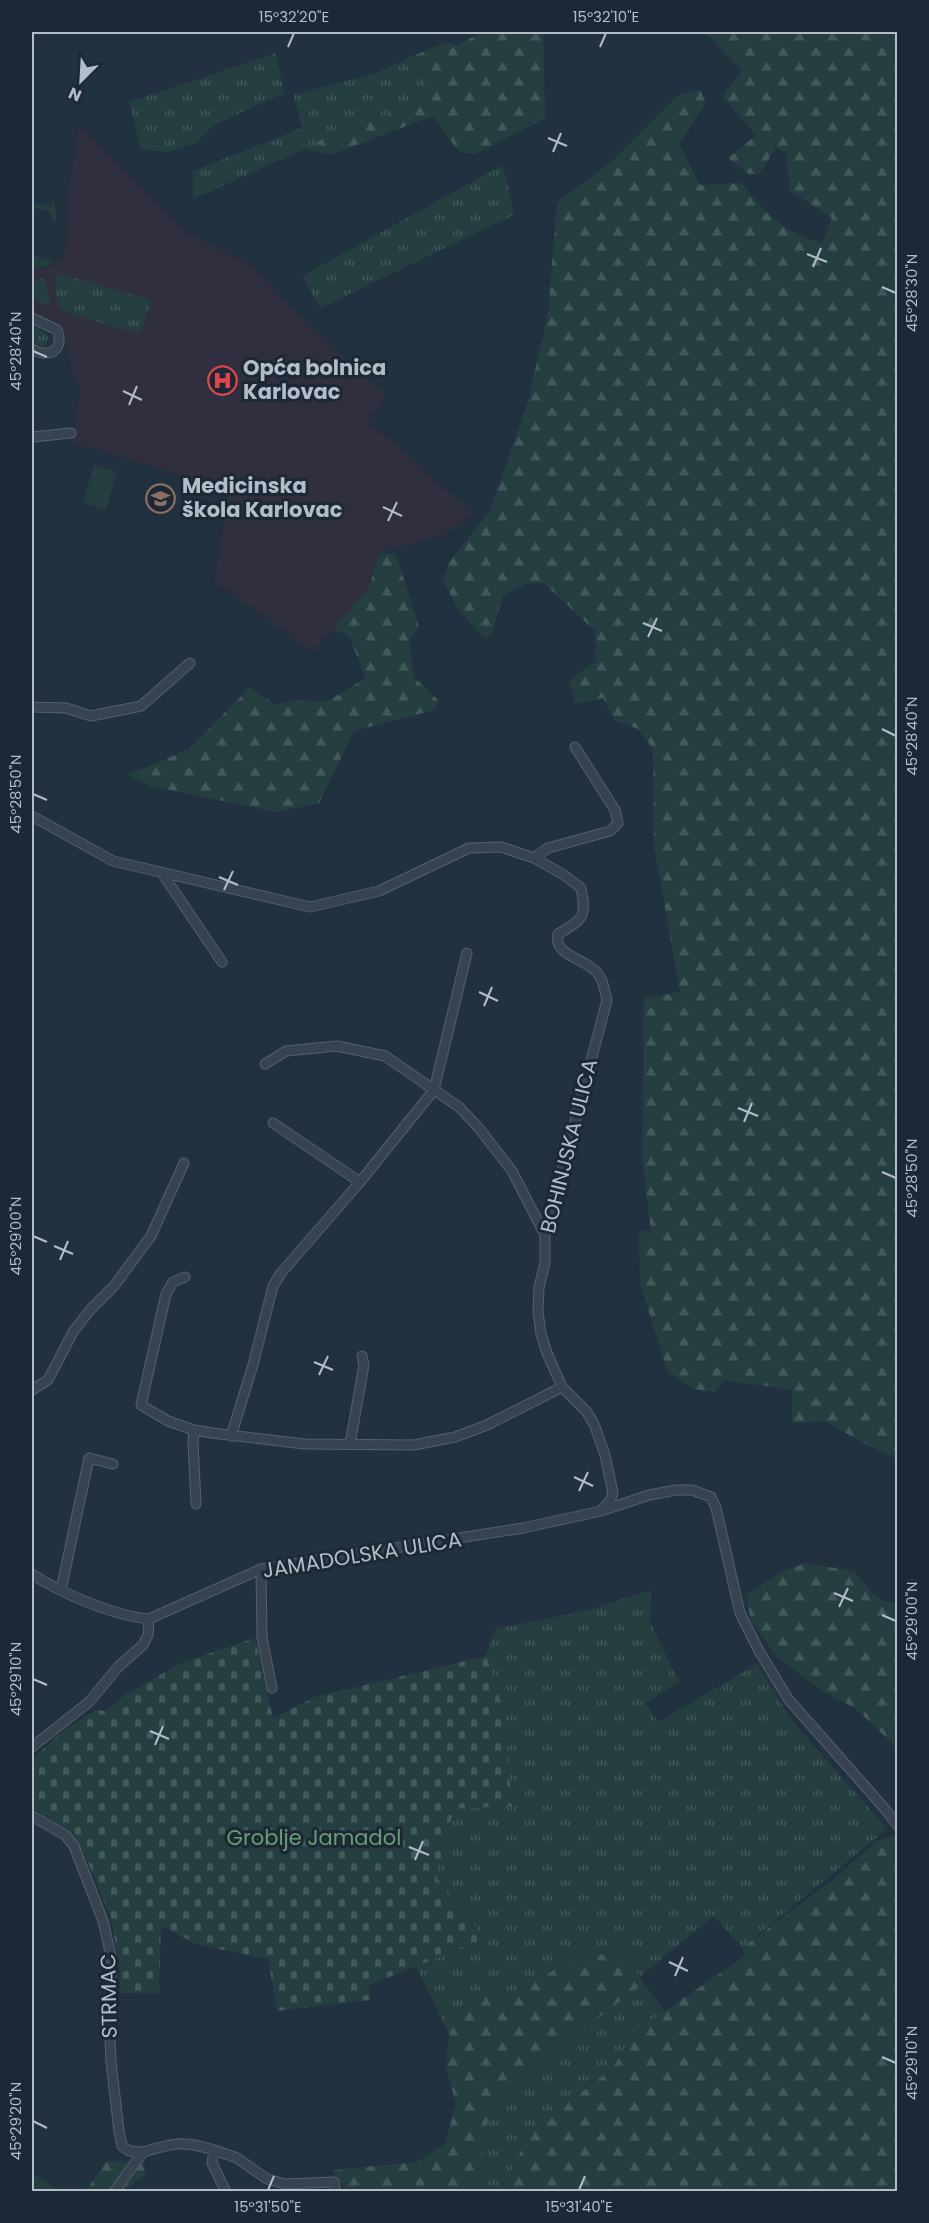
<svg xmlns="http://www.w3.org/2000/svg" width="929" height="2223" font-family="Poppins,sans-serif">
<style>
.medical{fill:#302f40}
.grass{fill:url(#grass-tufts)}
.forest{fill:url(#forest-firs)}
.cemetery{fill:url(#cemetery-stones)}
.green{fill:#253f41}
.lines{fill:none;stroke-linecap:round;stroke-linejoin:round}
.minor-casing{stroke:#55606d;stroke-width:11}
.minor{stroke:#374350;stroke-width:9}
.ticks{fill:none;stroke:#b3bdca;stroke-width:2}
.labels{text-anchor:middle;stroke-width:6;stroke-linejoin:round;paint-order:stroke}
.poi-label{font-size:21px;font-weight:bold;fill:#b3bdca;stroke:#1c2835;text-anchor:start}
.street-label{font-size:21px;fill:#b3bdca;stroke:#1c2835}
.park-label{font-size:21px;fill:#689d71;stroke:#1c2835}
.neatline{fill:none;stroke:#b3bdca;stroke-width:2}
.ticks-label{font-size:15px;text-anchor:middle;fill:#b3bdca}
</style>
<defs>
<pattern id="grass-tufts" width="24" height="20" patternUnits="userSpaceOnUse" patternTransform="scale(1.5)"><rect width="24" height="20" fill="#253f41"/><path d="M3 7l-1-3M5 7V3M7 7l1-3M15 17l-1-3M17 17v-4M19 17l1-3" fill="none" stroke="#42595b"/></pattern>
<pattern id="forest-firs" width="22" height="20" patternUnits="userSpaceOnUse" patternTransform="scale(1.5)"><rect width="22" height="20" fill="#253f41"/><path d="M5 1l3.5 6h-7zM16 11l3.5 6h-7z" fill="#42595b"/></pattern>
<pattern id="cemetery-stones" width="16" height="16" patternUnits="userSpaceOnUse" patternTransform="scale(1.5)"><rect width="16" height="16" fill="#253f41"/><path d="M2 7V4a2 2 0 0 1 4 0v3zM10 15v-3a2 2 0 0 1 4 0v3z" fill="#42595b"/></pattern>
</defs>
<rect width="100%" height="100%" fill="#223140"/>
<!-- medical -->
<path class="medical" d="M79,125L190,235L252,265L293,311L386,396L368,422L474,514L445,534L380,553L369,587L313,652L214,581L230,490L74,443L80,389L72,371L66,339L60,328L32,315V270L49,267L61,256L66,245L70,180Z"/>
<!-- grass -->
<path class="grass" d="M276,53L284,93L214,125L196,143L168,152L141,149L129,102Z
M413,56L429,100L317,142L330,155L305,149L193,199V171L302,128L294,95L376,73Z
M503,165L514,215L320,308L302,276Z
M54,199L57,220L55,221L51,219V212L32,207V202L51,206Z
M32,255L52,262L46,266L32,268Z
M57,273L151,300L140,334L62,311C54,302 56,285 57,273Z
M41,279L46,280L50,301L48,305L32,299V280Z
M32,326L43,331L48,336L46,345C40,348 37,345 32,341Z
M651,1590L650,1622L679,1682L646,1703L658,1722L757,1664L794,1723L887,1829L742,1948L714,1916L640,1977L623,1953L579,1956L506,1997L471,1994L449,2034L416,1966L485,1939L436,1877L454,1809L512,1805L486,1656L495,1629L585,1611Z
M644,1983L665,2011L634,2032L612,2069L573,2097L505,2182L501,2191L477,2192L491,2100Z"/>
<!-- forest -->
<path class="forest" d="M482,32H543L545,118L476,154L458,151L433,116L330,155L316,142L429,100L413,56L446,42L456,46Z
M705,32H897V1458L875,1449L824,1421L792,1423V1390L724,1380L715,1392L694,1389L668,1373L640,1284L639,1230L651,1232L642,1158L644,998L680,992L654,846L653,749L638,729L614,720L603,698L575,704L569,680L596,661L595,631L544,583L525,584L503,596L493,630L486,640L458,609L443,581L449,563L490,510L527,405L548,313L557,202L609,164L678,95L700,89L706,103L679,144L700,185L742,183C767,215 782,232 822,243L832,218L789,190L787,154L776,148L759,174H748L728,158L756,135L722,96L742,71Z
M380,553L396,554L419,627L409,641L414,677L438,700L434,710L354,731L319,803L276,812L150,786L128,775L189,749L250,687L276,705L295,700L326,702L366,678L349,636L333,629L369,587Z
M805,1563L854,1571L872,1593L883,1601L897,1603V1748L855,1708L822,1691L778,1658L750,1619L747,1595L780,1573Z
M897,1834V2191H501L532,2129L612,2069L634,2032L745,1956L742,1948L831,1881L877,1841Z
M623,1953L644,1983L491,2100L477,2191H346L333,2170L417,2162L445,2144L456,2104L446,2067L449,2034L471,1994L506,1997L579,1956Z
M144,2161L145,2175L123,2191L85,2192L106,2162Z
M32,2170L33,2174L59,2191H32Z"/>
<!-- cemetery -->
<path class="cemetery" d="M255,1638L273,1718L315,1697L486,1656L504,1711L512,1806L454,1809L436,1877L485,1939L369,1985L370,2000L277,2011L268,1959L199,1945L161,1926L159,1994L120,1993L119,1963L111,1919L86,1858L70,1832L32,1808V1760L59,1734L95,1710L106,1711L126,1694L183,1662Z"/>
<!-- green -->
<path class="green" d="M94,465L117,472L106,510L83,503Z"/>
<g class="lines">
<defs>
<path id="minor" d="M32,318L57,330C65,350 49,359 32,349
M32,437L71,433
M32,707L66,708L91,716L141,706L190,663
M32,816L113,861L310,907L379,891L469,848L501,847L534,858L564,875L581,888C587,918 583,919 558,934C553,958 590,958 600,977C604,983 605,993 607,1000L545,1235V1263L539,1287L538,1311L541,1334L547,1353L562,1387L586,1411L594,1424L605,1455L613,1493L610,1501L601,1511
M534,858L548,848L610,831L618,823L615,810L575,747
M162,873L222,962
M265,1064L286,1051L337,1046L385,1056L459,1107L478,1127L512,1171L545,1235
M273,1123L360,1182
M185,1277L173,1282L166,1294L141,1405L168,1421L194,1430L212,1433L304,1444L414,1445L455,1437L487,1425L562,1387
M32,1390L48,1380L73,1332L90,1310L114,1286L151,1236L184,1163
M194,1430L193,1442L196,1504
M231,1436L253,1365L273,1286L281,1273L360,1182L434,1090L467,953
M350,1444L364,1365L362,1356
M261,1569L262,1637L272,1688
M32,1574C60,1593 115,1616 149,1619L261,1569L523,1528L601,1511L649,1495L676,1490H692L711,1497L716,1508L740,1613L759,1651L789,1700L885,1809L898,1826
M61,1590L89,1458L113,1464
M32,1747L89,1702L119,1666L143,1645L148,1635L149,1619
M32,1816L65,1835L74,1846L103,1921L112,1960L109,2015L111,2062L119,2131L122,2146L129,2151L143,2152L114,2192
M214,2150L237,2158L267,2179L285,2184L334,2182L336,2192
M143,2152C176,2143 181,2140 214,2150L212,2163L226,2192"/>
</defs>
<!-- minor casing -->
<use href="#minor" class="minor-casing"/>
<!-- minor -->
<use href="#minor" class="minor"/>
</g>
<!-- ticks -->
<path class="ticks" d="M288,47L294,33M600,47L606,33M548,138L567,146M553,152L561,133M807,254L827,262M813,267L821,248M882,287L896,293M33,351L47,357M123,391L142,400M129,405L137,386M383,507L402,516M388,521L397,502M643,623L662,631M648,637L657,618M882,729L896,736M33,794L47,800M219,877L238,885M224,890L233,871M479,992L498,1001M484,1006L492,987M738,1108L758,1116M744,1122L752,1103M882,1172L896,1178M33,1236L47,1242M54,1246L73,1254M60,1260L68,1241M314,1362L333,1370M319,1375L328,1356M574,1477L593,1486M579,1491L588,1472M834,1593L853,1601M839,1607L848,1588M882,1615L896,1621M33,1679L47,1685M150,1731L169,1739M155,1745L163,1726M409,1847L429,1855M415,1860L423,1841M669,1962L688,1971M675,1976L683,1957M882,2057L896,2063M33,2121L47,2128M268,2190L274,2176M579,2190L585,2176"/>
<!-- icons -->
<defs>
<symbol id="hospital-ring" viewBox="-11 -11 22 22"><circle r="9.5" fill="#1c2835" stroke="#e0444e" stroke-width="1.5"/><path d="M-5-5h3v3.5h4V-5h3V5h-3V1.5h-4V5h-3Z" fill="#e0444e"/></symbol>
<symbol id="school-ring" viewBox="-11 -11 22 22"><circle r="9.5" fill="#1c2835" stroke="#8d6e63" stroke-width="1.5"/><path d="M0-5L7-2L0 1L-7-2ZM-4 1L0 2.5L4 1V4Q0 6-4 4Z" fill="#8d6e63"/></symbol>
</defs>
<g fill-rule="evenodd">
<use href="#hospital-ring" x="206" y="364" width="33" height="33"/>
<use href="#school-ring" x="144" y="482" width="33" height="33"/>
</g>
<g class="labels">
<!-- poi labels -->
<g class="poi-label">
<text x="243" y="375">Opća bolnica<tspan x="243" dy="24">Karlovac</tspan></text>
<text x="182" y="493">Medicinska<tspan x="182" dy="24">škola Karlovac</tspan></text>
</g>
<!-- street labels -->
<g class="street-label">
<text transform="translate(569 1146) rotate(-76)" y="7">BOHINJSKA ULICA</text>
<text transform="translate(362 1555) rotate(-9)" y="7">JAMADOLSKA ULICA</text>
<text transform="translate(109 1996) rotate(-91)" y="7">STRMAC</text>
</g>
<!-- park labels -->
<g class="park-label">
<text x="314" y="1845">Groblje Jamadol</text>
</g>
</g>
<!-- border -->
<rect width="929" height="2223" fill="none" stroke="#1c2835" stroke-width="66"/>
<!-- north arrow -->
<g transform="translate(81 81) rotate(204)" stroke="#1c2835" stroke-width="4.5" paint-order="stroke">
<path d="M0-4.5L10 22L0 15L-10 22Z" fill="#b3bdca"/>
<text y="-9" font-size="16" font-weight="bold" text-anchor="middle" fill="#b3bdca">N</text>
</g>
<rect x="33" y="33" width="863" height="2157" class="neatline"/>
<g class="ticks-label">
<text x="294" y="22">15°32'20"E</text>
<text x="606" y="22">15°32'10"E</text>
<text transform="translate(912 293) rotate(-90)" y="5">45°28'30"N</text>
<text transform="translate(16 351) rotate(-90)" y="5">45°28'40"N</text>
<text transform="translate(912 736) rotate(-90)" y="5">45°28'40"N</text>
<text transform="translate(16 794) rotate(-90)" y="5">45°28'50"N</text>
<text transform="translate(912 1178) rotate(-90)" y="5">45°28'50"N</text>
<text transform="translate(16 1236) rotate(-90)" y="5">45°29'00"N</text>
<text transform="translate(912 1621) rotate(-90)" y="5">45°29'00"N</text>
<text transform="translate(16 1679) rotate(-90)" y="5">45°29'10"N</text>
<text transform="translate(912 2063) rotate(-90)" y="5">45°29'10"N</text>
<text transform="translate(16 2121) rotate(-90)" y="5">45°29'20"N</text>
<text x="268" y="2212">15°31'50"E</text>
<text x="579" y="2212">15°31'40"E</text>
</g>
</svg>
